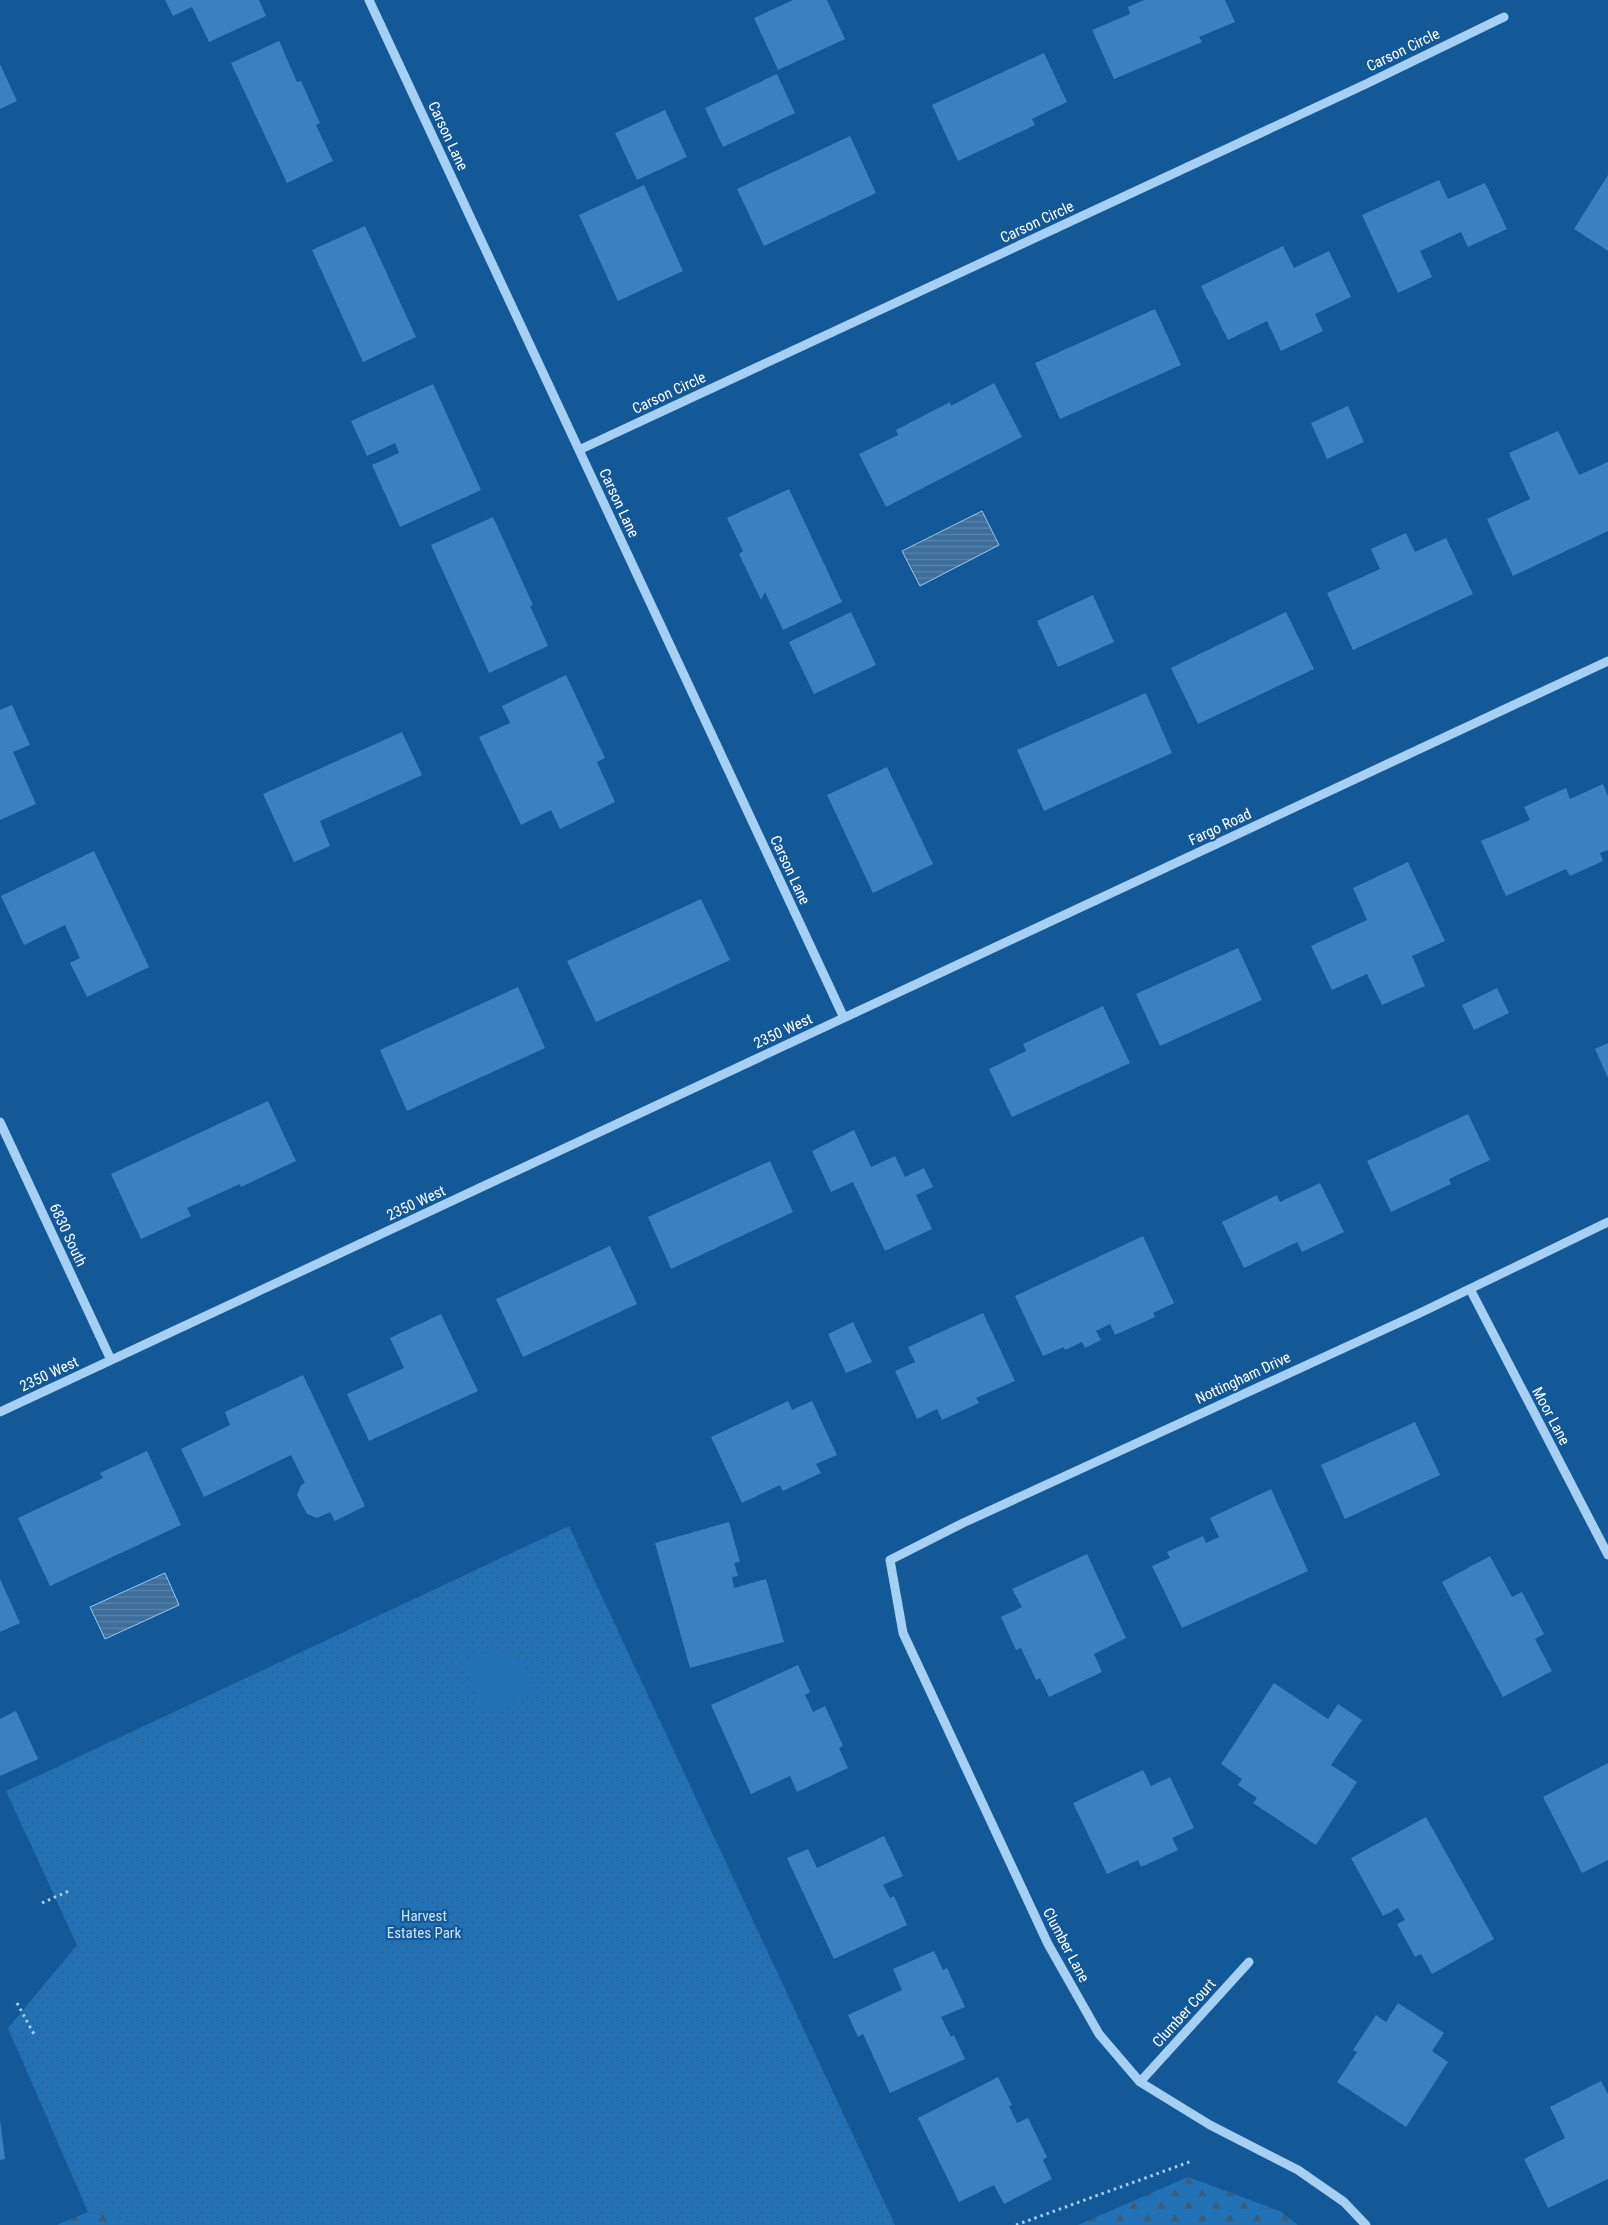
<svg xmlns="http://www.w3.org/2000/svg" width="1608" height="2225" font-family="'Roboto Condensed',sans-serif">
<style>
.forest{fill:url(#forest-firs)}
.park{fill:url(#park-dots)}
.pitch{fill:#2271b4}
.water{fill:url(#water-rules);stroke:#97cbf6}
.building{fill:#3c81bf}
.lines{fill:none;stroke-linecap:round;stroke-linejoin:round}
.path{stroke:#a5cff3;stroke-width:3;stroke-dasharray:2.5 4;stroke-linecap:butt}
.minor{stroke:#a5cff3;stroke-width:9}
.labels{text-anchor:middle;stroke-width:4.5;stroke-linejoin:round;paint-order:stroke}
.street-label{font-size:15px;fill:#fff;stroke:#135897}
.park-label{font-size:15px;fill:#cce7fd;stroke:#135897}
</style>
<defs>
<pattern id="forest-firs" width="22" height="20" patternUnits="userSpaceOnUse" patternTransform="scale(1.25)"><rect width="22" height="20" fill="#2271b4"/><path d="M5 1l3.5 6h-7zM16 11l3.5 6h-7z" fill="#395d7b"/></pattern>
<pattern id="park-dots" width="8" height="8" patternUnits="userSpaceOnUse" patternTransform="scale(1.25)"><rect width="8" height="8" fill="#2271b4"/><path d="M2 2h.1M6 6h.1" fill="none" stroke="#395d7b" stroke-width="1.8" stroke-linecap="round"/></pattern>
<pattern id="water-rules" width="6" height="5" patternUnits="userSpaceOnUse" patternTransform="scale(1.25)"><rect width="6" height="5" fill="#3e6e9b"/><path d="M0 2.5h6" fill="none" stroke="#5b84aa"/></pattern>
</defs>
<rect width="100%" height="100%" fill="#135897"/>
<!-- forest -->
<path class="forest" d="M1188,2177L1280,2211L1298,2225H1078Z
M88,2212L148,2225H57Z"/>
<!-- park -->
<path class="park" d="M569,1526L895,2225H148L88,2212L8,2028L77,1945L6,1791Z"/>
<!-- pitch -->
<path class="pitch" d="M492,1649L523,1662L537,1692L485,1715L461,1662Z"/>
<!-- water -->
<path class="water" d="M982,511L999,545L920,586L902,551Z
M165,1573L179,1605L105,1639L90,1607Z"/>
<!-- building -->
<path class="building" d="M165,0H259L266,16L209,42L192,7L173,16Z
M793,0H827L845,39L778,70L754,18Z
M1144,0H1225L1235,22L1199,37L1202,42L1114,79L1092,30L1130,14L1128,7Z
M279,41L297,82L301,81L320,123L316,125L333,161L287,183L231,63Z
M1044,53L1067,102L1032,119L1035,125L958,161L932,105Z
M0,64L17,101L0,109Z
M777,74L795,113L723,147L705,108Z
M665,110L687,157L637,180L615,133Z
M850,136L876,193L764,246L737,189Z
M1608,175V251L1574,229Z
M1439,180L1448,199L1485,183L1507,229L1468,247L1461,232L1420,251L1432,277L1398,293L1362,215Z
M644,185L683,271L618,301L579,215Z
M365,226L416,337L363,362L312,250Z
M1283,246L1294,268L1329,251L1351,297L1315,314L1323,331L1281,351L1267,321L1228,340L1201,286Z
M1155,309L1181,365L1060,419L1035,363Z
M994,383L1022,437L886,507L859,454L898,435L896,430L950,402L951,406Z
M433,384L481,490L400,527L372,465L399,453L395,443L367,456L351,421Z
M1348,406L1364,442L1327,459L1311,423Z
M1558,431L1579,475L1608,462V531L1513,576L1487,519L1530,499L1509,453Z
M789,489L842,602L783,630L765,592L761,600L739,554L743,551L727,518Z
M493,517L533,605L530,606L548,646L489,673L431,545Z
M1406,533L1415,552L1446,538L1473,594L1353,650L1327,593L1380,569L1371,549Z
M1093,595L1114,642L1058,667L1037,621Z
M851,612L876,665L814,694L789,642Z
M1286,612L1314,669L1198,724L1171,668Z
M566,675L605,758L597,762L615,802L560,829L551,810L521,825L479,737L510,723L502,706Z
M1146,693L1172,753L1044,811L1017,750Z
M12,705L30,745L13,752L36,804L0,820V710Z
M402,732L422,775L320,821L330,846L294,862L263,794Z
M887,767L933,864L873,893L827,795Z
M1603,784L1608,796V850L1600,853L1603,861L1570,876L1566,869L1506,896L1481,841L1530,820L1524,807L1566,788L1570,799Z
M94,851L149,967L87,997L70,963L80,958L65,925L24,945L1,896Z
M1408,862L1445,941L1412,956L1425,986L1382,1005L1367,974L1332,990L1311,946L1367,920L1353,888Z
M701,899L730,960L596,1022L567,961Z
M1238,948L1262,1000L1160,1046L1136,994Z
M518,987L545,1048L407,1111L380,1050Z
M1497,988L1509,1013L1474,1030L1462,1005Z
M1103,1006L1130,1063L1012,1117L989,1069L1026,1051L1023,1044Z
M1608,1043V1078L1595,1049Z
M268,1101L296,1161L241,1187L240,1184L187,1208L191,1216L141,1239L111,1174Z
M1468,1114L1490,1160L1449,1179L1451,1184L1391,1212L1367,1161Z
M854,1130L871,1167L895,1156L905,1177L924,1168L933,1187L916,1195L932,1229L885,1251L853,1182L831,1192L812,1151Z
M770,1161L793,1212L671,1269L648,1217Z
M1320,1183L1344,1232L1302,1252L1297,1242L1244,1268L1222,1222L1277,1195L1280,1202Z
M1143,1236L1174,1303L1153,1313L1155,1317L1115,1335L1110,1324L1096,1331L1101,1340L1085,1348L1082,1342L1065,1350L1064,1347L1043,1356L1015,1296Z
M610,1246L637,1304L523,1357L496,1299Z
M983,1313L1015,1381L976,1398L979,1403L942,1420L937,1409L917,1419L895,1371L915,1362L908,1347Z
M441,1314L478,1391L369,1441L347,1394L404,1368L390,1338Z
M853,1322L872,1362L846,1373L828,1334Z
M303,1375L365,1506L335,1521L330,1512L317,1518L307,1514L297,1495L301,1485L305,1483L291,1455L204,1497L181,1449L230,1425L225,1412Z
M788,1401L792,1410L812,1401L837,1455L816,1464L821,1473L783,1491L780,1485L742,1503L711,1437Z
M1415,1422L1440,1475L1345,1519L1321,1465Z
M147,1451L181,1525L50,1586L18,1518L103,1478L100,1473Z
M1271,1489L1308,1571L1182,1628L1152,1566L1170,1558L1167,1552L1203,1536L1206,1543L1219,1537L1210,1518Z
M729,1522L740,1562L734,1563L738,1576L732,1577L734,1588L766,1579L784,1642L690,1668L655,1543Z
M1087,1554L1126,1638L1094,1654L1102,1672L1049,1697L1040,1678L1036,1680L1021,1648L1016,1650L1001,1617L1022,1607L1012,1589Z
M1490,1556L1512,1597L1522,1592L1544,1634L1535,1639L1552,1671L1503,1697L1442,1582Z
M0,1579L20,1623L0,1632Z
M798,1665L810,1692L805,1695L813,1712L825,1706L843,1746L839,1748L848,1768L797,1792L790,1776L751,1794L711,1705Z
M1274,1683L1328,1719L1338,1704L1362,1720L1331,1765L1357,1782L1316,1845L1253,1803L1257,1798L1238,1785L1242,1779L1221,1764Z
M16,1711L38,1759L0,1776V1719Z
M1608,1763V1860L1582,1873L1543,1797Z
M1143,1770L1151,1786L1170,1777L1194,1828L1172,1838L1178,1850L1141,1867L1138,1860L1107,1874L1073,1803Z
M1426,1817L1494,1939L1432,1974L1421,1954L1415,1957L1397,1924L1405,1920L1398,1908L1383,1916L1351,1858Z
M884,1836L903,1876L883,1885L890,1898L894,1896L907,1925L834,1959L787,1858L808,1849L817,1868Z
M934,1951L943,1970L947,1968L965,2007L941,2017L951,2037L954,2035L965,2059L890,2093L863,2034L858,2037L848,2015L902,1990L893,1969Z
M1398,2003L1444,2033L1432,2051L1448,2062L1406,2127L1337,2082L1357,2052L1353,2050L1376,2015L1386,2022Z
M998,2077L1012,2105L1009,2106L1017,2123L1028,2118L1047,2157L1043,2160L1052,2179L1004,2204L994,2185L959,2202L918,2118Z
M1601,2081L1608,2094V2179L1548,2208L1524,2159L1565,2138L1550,2107Z
M0,2120L5,2159L0,2160Z"/>
<g class="lines">
<!-- path -->
<path class="path" d="M42,1903L71,1890
M17,2003L35,2036
M1016,2225L1192,2161"/>
<!-- minor -->
<path class="minor" d="M369,0L844,1018
M579,450L1366,84L1504,17
M0,1122L111,1360
M1470,1289L1608,1555
M0,1412L1608,661
M1140,2082L1249,1962
M1366,2225L1344,2202L1298,2170L1210,2125L1140,2082L1099,2034L1048,1944L903,1633L890,1560L963,1523L1420,1313L1608,1222"/>
</g>
<g class="labels">
<!-- street labels -->
<g class="street-label">
<text transform="translate(1403 50) rotate(-26)" y="5">Carson Circle</text>
<text transform="translate(448 136) rotate(65)" y="5">Carson Lane</text>
<text transform="translate(1037 222) rotate(-25)" y="5">Carson Circle</text>
<text transform="translate(669 393) rotate(-25)" y="5">Carson Circle</text>
<text transform="translate(619 503) rotate(65)" y="5">Carson Lane</text>
<text transform="translate(1220 827) rotate(-25)" y="5">Fargo Road</text>
<text transform="translate(790 870) rotate(65)" y="5">Carson Lane</text>
<text transform="translate(783 1031) rotate(-25)" y="5">2350 West</text>
<text transform="translate(416 1203) rotate(-25)" y="5">2350 West</text>
<text transform="translate(68 1235) rotate(65)" y="5">6830 South</text>
<text transform="translate(49 1374) rotate(-25)" y="5">2350 West</text>
<text transform="translate(1243 1378) rotate(-25)" y="5">Nottingham Drive</text>
<text transform="translate(1551 1416) rotate(62)" y="5">Moor Lane</text>
<text transform="translate(1066 1945) rotate(62)" y="5">Clumber Lane</text>
<text transform="translate(1184 2013) rotate(-48)" y="5">Clumber Court</text>
</g>
<!-- park labels -->
<g class="park-label">
<text x="424" y="1921">Harvest<tspan x="424" dy="17">Estates Park</tspan></text>
</g>
</g>
</svg>
